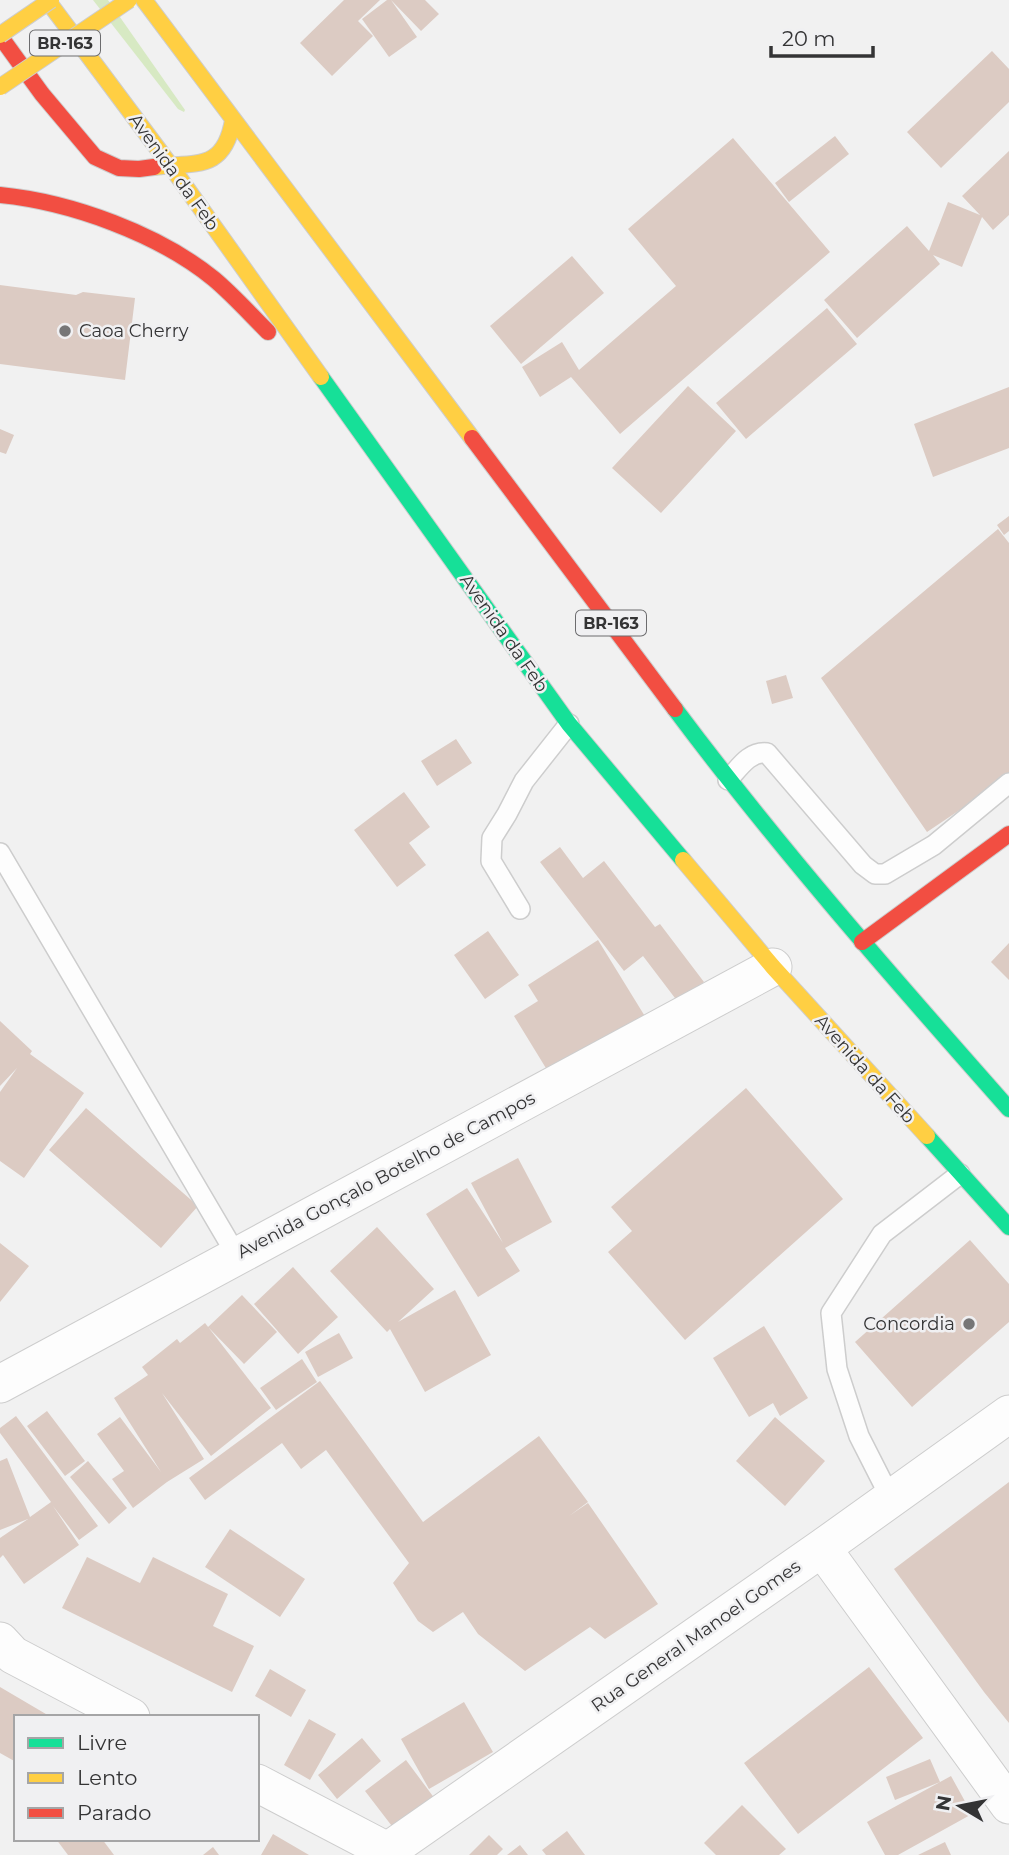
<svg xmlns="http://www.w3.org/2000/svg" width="1009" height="1855" font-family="Montserrat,sans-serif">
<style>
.green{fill:#d7e9c3}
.building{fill:#dccbc3}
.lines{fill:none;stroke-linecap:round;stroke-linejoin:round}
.lane-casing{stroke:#cdcdcd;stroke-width:22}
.street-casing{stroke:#cdcdcd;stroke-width:39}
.fast-casing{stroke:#cdcdcd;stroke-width:18}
.slow-casing{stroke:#cdcdcd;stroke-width:18}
.jam-casing{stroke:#cdcdcd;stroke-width:18}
.lane{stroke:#fdfdfd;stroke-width:19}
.street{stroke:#fdfdfd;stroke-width:37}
.fast{stroke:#16e098;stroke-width:16}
.slow{stroke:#ffcf43;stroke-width:16}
.jam{stroke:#f24e42;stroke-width:16}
.slow-bridge-casing{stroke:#cdcdcd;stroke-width:18;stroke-linecap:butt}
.slow-bridge{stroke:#ffcf43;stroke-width:16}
.poi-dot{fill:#767677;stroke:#f0f0f2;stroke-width:2.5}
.labels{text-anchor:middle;stroke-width:5;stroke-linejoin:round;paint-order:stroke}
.shield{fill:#f0f0f2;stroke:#6c6c6e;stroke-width:2}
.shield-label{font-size:16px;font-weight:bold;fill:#343435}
.street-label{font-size:18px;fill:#343435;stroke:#f0f0f2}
.poi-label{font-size:18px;fill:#343435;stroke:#f0f0f2;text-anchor:start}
</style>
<rect width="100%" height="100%" fill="#f1f1f1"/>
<!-- green -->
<path class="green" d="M93,0H108L185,110L184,112L178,109Z"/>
<!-- building -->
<path class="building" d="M344,0H380L358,21L373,36L332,76L300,43Z
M387,0H391L417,37L389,57L362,19Z
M391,0H425L439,14L421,31Z
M992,51L1009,69V102L941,168L907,132Z
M835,136L849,154L789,202L775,183Z
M733,138L830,252L620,434L571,377L540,397L522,367L562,342L579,370L676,286L628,229Z
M1009,151V215L993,230L982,217L962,267L933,255L940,264L857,338L824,300L907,226L929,251L948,202L980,215L962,196Z
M572,256L604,293L521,364L490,326Z
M0,285L76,295L83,292L135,298L125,380L0,364Z
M827,308L857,344L746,439L716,403Z
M688,386L736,431L661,513L612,468Z
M1009,387V448L933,477L914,424Z
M0,429L14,435L6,454L0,452Z
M1009,516V531L1004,535L997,525Z
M998,529L1009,543V777L927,832L821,678Z
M786,675L793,698L772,704L766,681Z
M456,739L472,763L437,786L421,761Z
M404,792L430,827L409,843L426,865L397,887L354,830Z
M560,847L583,878L604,861L655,927L660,924L704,982L678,1002L643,956L624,971L540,862Z
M488,931L519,975L485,999L454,955Z
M598,940L646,1018L552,1078L514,1016L538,1001L528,985Z
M1009,943V980L991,962Z
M0,1021L32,1051L30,1054L84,1093L24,1178L0,1161V1092L17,1068L0,1086Z
M746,1088L843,1199L685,1340L608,1252L632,1231L611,1207Z
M86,1108L198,1206L161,1248L49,1150Z
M518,1158L552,1222L505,1248L520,1271L478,1297L426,1214L467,1188L503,1243L471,1183Z
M377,1227L434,1289L398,1322L455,1290L491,1355L425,1392L390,1329L387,1332L330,1271Z
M970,1240L1009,1284V1322L912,1407L855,1342Z
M0,1243L29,1266L0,1302Z
M293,1267L338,1317L298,1354L254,1304Z
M242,1295L277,1332L244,1364L208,1327Z
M205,1323L271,1408L211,1456L162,1393L204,1459L167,1482L133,1508L112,1479L124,1471L97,1434L120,1417L161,1472L114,1398L148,1375L142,1367L177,1339L180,1343Z
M764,1326L808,1398L780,1416L773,1403L749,1417L713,1358Z
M339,1333L353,1358L318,1377L305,1352Z
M302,1359L317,1382L276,1410L260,1388Z
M320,1381L423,1522L539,1436L588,1502L569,1516L588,1503L658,1604L605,1639L590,1627L525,1671L478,1634L463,1612L433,1632L418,1621L393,1583L409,1563L326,1450L301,1469L282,1443L205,1500L189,1478Z
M47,1411L85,1461L65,1476L27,1426Z
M16,1416L98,1526L79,1540L53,1506L79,1545L24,1584L3,1555L0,1558V1538L28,1519L0,1530V1461L7,1458L30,1517L51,1502L0,1433V1428Z
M775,1417L825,1461L785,1506L736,1461Z
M88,1461L127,1508L109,1524L70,1477Z
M1009,1482V1723L984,1692L894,1569Z
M230,1529L305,1579L280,1617L205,1567Z
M87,1557L140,1583L153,1557L228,1594L213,1626L254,1646L232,1692L62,1608Z
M869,1667L923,1738L798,1834L744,1763Z
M270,1669L306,1690L291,1717L255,1696Z
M0,1687L51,1717H16V1762L0,1753Z
M464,1702L493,1752L429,1789L401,1739Z
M309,1719L336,1734L310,1780L284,1765Z
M362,1738L381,1761L337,1799L318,1775Z
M930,1759L940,1782L895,1800L886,1777Z
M406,1760L438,1803L398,1834L365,1791Z
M951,1776L972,1814L898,1855H885L867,1822Z
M742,1805L786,1849L779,1855H716L704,1843Z
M567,1831L585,1855H546L542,1850Z
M273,1834L309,1855H261Z
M489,1835L503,1849L497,1855H469Z
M56,1839H102L114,1855H68Z
M945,1842L951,1855H918Z
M520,1845L528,1855H507Z
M213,1847L219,1855H203Z"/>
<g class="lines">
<defs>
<path id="lane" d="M728,780C739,768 749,751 767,753L863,865L875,874H885L934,845L1009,783
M0,853L237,1256
M520,909L491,861L492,838L507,814L524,781L569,724
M891,1499L859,1436L837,1369L831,1313L882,1234L960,1174"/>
<path id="street" d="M0,1384L773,967
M822,1548L1009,1805
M0,1641L13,1655L131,1717
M257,1783L387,1851L391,1855
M382,1855L822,1548L1009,1414"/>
<path id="fast" d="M321,377L569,724L683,860
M675,709C779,848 894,979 1009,1109
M927,1136L1009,1227"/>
<path id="slow" d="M47,0L170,165L321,377
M144,0L472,438
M154,167C195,162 224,172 233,120
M683,860L773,967L927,1136"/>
<path id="jam" d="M0,36L42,94L95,157L119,168L139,169L154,167
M0,195C71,202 159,234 214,279C233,295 250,314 268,332
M472,438L675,709
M862,942L1009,834"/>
</defs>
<!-- lane casing -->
<use href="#lane" class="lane-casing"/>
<!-- street casing -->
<use href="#street" class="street-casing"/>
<!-- fast casing -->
<use href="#fast" class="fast-casing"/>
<!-- slow casing -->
<use href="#slow" class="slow-casing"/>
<!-- jam casing -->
<use href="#jam" class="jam-casing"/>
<!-- lane -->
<use href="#lane" class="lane"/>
<!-- street -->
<use href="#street" class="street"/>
<!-- fast -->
<use href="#fast" class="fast"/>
<!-- slow -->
<use href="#slow" class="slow"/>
<!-- jam -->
<use href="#jam" class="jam"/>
<defs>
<path id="slow-bridge" d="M0,35L51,0
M0,87L129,0"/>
</defs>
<!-- slow-bridge casing -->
<use href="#slow-bridge" class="slow-bridge-casing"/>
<!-- slow-bridge -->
<use href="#slow-bridge" class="slow-bridge"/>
</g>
<!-- markers -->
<g class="poi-dot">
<circle cx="65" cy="331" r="7"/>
<circle cx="969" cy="1324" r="7"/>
</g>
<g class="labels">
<!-- shield labels -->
<g class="shield">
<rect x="30" y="30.5" width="70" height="25" rx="5"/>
<rect x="576" y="610.5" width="70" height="25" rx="5"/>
</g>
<g class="shield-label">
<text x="65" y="49">BR-163</text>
<text x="611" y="629">BR-163</text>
</g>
<!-- street labels -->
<g class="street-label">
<text transform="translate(174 172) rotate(54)" y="6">Avenida da Feb</text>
<text transform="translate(504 633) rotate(55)" y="6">Avenida da Feb</text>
<text transform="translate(865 1069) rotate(48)" y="6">Avenida da Feb</text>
<text transform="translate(386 1175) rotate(-28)" y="6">Avenida Gonçalo Botelho de Campos</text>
<text transform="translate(696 1636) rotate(-35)" y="6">Rua General Manoel Gomes</text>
</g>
<!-- poi labels -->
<g class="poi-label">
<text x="79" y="337">Caoa Cherry</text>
<text x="955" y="1330" text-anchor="end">Concordia</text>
</g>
</g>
<!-- legend -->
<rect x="14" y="1715" width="245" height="126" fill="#f0f0f2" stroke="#a5a5a6" stroke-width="2"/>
<rect x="28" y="1738" width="35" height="10" fill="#16e098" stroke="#a5a5a6" stroke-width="2"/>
<text x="77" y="1750" font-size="21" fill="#343435">Livre</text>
<rect x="28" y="1773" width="35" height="10" fill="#ffcf43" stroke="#a5a5a6" stroke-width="2"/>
<text x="77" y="1785" font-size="21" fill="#343435">Lento</text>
<rect x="28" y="1808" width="35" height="10" fill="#f24e42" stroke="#a5a5a6" stroke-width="2"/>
<text x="77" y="1820" font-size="21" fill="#343435">Parado</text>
<!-- north arrow -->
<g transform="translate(960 1806) rotate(280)" stroke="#f0f0f2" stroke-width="5" paint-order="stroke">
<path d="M0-5L12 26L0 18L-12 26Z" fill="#343435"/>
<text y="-10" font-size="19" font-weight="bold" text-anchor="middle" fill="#343435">N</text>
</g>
<!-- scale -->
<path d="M771 46v10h102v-10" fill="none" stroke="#343435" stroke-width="3.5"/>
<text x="782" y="46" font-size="21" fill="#343435" stroke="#f0f0f2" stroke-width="5" paint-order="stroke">20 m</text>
</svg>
